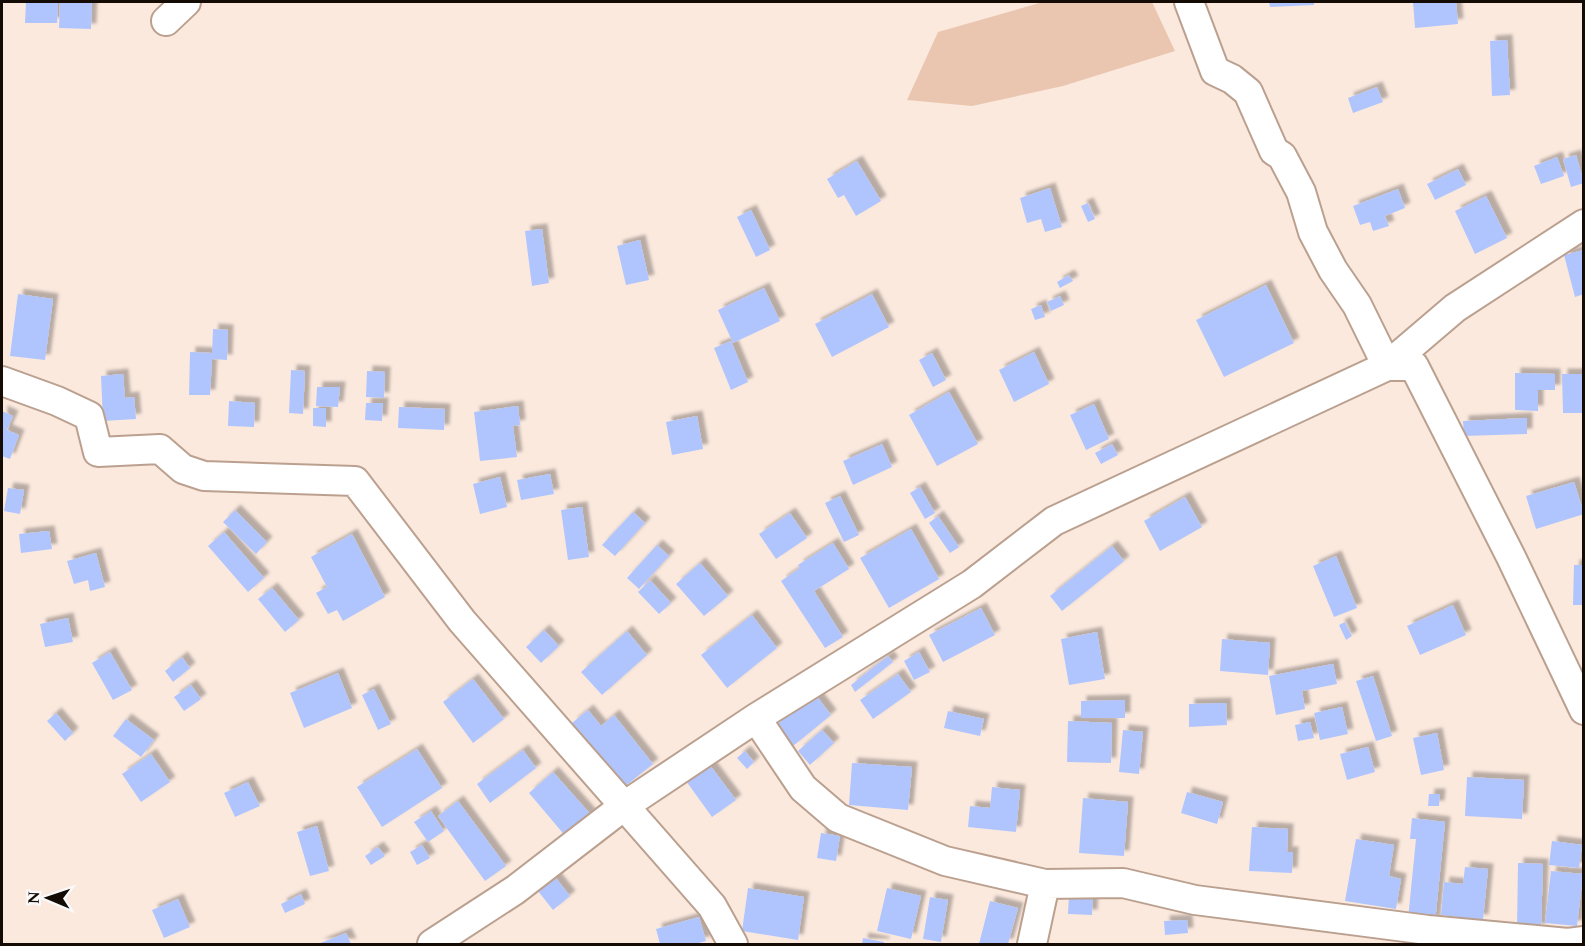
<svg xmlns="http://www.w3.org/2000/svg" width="1585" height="946" font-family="Spectral,serif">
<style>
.green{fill:#eac6b0}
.building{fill:#b0c5fe;filter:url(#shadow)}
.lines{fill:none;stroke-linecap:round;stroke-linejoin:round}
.minor-casing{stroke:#bba08f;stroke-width:32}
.minor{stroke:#fff;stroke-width:28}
</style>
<defs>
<filter id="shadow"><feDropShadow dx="5.5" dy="-5.5" stdDeviation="1.5" flood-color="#0004"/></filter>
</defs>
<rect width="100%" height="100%" fill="#fbe9de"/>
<!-- green -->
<path class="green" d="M1043,2H1152L1175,51L1063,86L972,106L907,100L938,32Z"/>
<!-- building -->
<path class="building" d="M26,2H58L57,23H25Z
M60,2H92L91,29L59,28Z
M1269,2H1314V5L1270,7Z
M1413,2H1456L1458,24L1415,28Z
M1507,40L1510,95L1492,96L1490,41Z
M1377,87L1383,102L1353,113L1348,98Z
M1576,155L1584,183L1571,187L1563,159Z
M1557,157L1564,176L1541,184L1534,166Z
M857,161L881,201L856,216L844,195L838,198L827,179Z
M1458,169L1466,185L1435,200L1427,184Z
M1050,188L1062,227L1045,232L1041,219L1027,223L1020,198Z
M1398,189L1405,208L1385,216L1389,226L1373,231L1370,222L1360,225L1353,206Z
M1486,196L1507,238L1475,254L1455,211Z
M1088,203L1095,219L1088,222L1081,206Z
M751,210L770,250L756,257L737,217Z
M542,229L549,283L532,286L525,231Z
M640,240L649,280L626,285L617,246Z
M1584,250V294L1575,297L1564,255Z
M1069,275L1073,281L1060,288L1057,282Z
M1266,285L1294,343L1224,377L1196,320Z
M764,288L780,321L733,343L718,310Z
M18,294L53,299L45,360L10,356Z
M872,294L889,327L832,357L815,324Z
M1060,296L1064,305L1051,311L1047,302Z
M1041,305L1045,317L1035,320L1031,309Z
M213,329L228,330L227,360L212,359L210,395H189L190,352L212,353Z
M731,341L748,382L731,390L714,348Z
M1034,352L1049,384L1014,402L999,370Z
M932,353L946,380L933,387L919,360Z
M291,370L305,371L303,414L289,413Z
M367,371L385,372L384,398L366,397Z
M1515,373L1555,374V390H1538V411L1515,410Z
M123,374L125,398L134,397L136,419L103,421L101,376Z
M1562,374H1584V413H1563Z
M317,387H340L338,407L316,406Z
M949,392L978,444L937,466L909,415Z
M229,401L255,403L254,427L228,426Z
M366,403H383L382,421L365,420Z
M1094,404L1109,439L1086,450L1070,415Z
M518,406L520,425L513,426L517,457L480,461L474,412Z
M399,407L445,409L444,430L398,428Z
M313,408H326V427L313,426Z
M2,411L13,416L7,430L19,435L10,459L2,456Z
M697,416L703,449L672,455L666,422Z
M1527,418V434L1464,436L1463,421Z
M882,444L892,467L853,485L843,461Z
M1112,444L1118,455L1101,464L1095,453Z
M550,474L554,494L521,500L517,480Z
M500,477L507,507L480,514L473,484Z
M1574,482L1584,514L1536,529L1526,496Z
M920,487L935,513L925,519L910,493Z
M8,488L24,490L20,514L4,511Z
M840,496L859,535L844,542L825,503Z
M1185,497L1202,527L1160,551L1144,521Z
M582,507L589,557L568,560L561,510Z
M235,510L267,542L256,554L223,522Z
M633,512L645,523L615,556L602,545Z
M790,513L807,538L776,559L759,534Z
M938,516L959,547L950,553L929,523Z
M911,529L939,579L889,608L860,558Z
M49,531L52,549L21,553L19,534Z
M224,532L264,578L248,592L208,546Z
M352,534L385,597L343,621L337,610L328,614L316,593L327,587L311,557Z
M833,543L849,569L814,591L843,637L825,648L781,581L800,568L798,565Z
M657,545L669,556L639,589L627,578Z
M1112,546L1124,561L1062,611L1050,596Z
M96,553L105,587L90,591L88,580L74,584L67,561Z
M1336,556L1357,608L1334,617L1313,566Z
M700,563L728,596L704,616L676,584Z
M1574,565H1584V605H1573Z
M650,580L671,603L659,614L638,592Z
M272,588L299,620L285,632L258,599Z
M1453,605L1466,635L1420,655L1407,626Z
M981,608L995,635L943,662L929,635Z
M752,615L777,648L727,688L701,655Z
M68,618L73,642L45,647L40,624Z
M1345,622L1352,636L1346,640L1339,625Z
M544,630L559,646L541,663L526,647Z
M627,631L647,655L602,695L581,672Z
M1097,632L1105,679L1069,685L1061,639Z
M1222,639L1270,643L1268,675L1220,671Z
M110,652L132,690L113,700L92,663Z
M919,652L930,672L914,680L904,661Z
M888,656L893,662L855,692L851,685Z
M182,657L190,668L173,682L165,671Z
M1333,664L1337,684L1302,691L1305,709L1276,715L1269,676Z
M338,673L352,708L304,728L290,693Z
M898,674L911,692L873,719L860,700Z
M1373,676L1392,736L1376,741L1356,681Z
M473,679L504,719L473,743L443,702Z
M191,685L201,699L184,711L174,697Z
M374,689L391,724L378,730L362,695Z
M815,694L831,715L793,746L776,725Z
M1125,700V718H1081V701Z
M1226,703L1227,725L1189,727V704Z
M1342,707L1348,734L1320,740L1314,713Z
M588,710L601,726L614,715L653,764L624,787L572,723Z
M948,711L984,719L980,736L944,728Z
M56,713L73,733L65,741L47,721Z
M126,719L154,740L141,757L113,736Z
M1068,721L1112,723L1111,763L1067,762Z
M1310,722L1314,738L1298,741L1295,725Z
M822,730L834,743L810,765L798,751Z
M1123,730L1143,732L1139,774L1119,772Z
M1437,733L1444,770L1421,775L1413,738Z
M1368,747L1375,772L1347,780L1340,754Z
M417,749L442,788L382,827L357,787Z
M523,750L536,768L490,803L477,784Z
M745,751L754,762L747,769L737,758Z
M151,754L170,782L141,802L122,774Z
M852,763L912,767L908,810L849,805Z
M709,764L736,800L712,817L686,781Z
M553,772L592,816L567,838L529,793Z
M1467,777L1524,780L1522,819L1465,816Z
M248,782L260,806L235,817L224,793Z
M992,787L1020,790L1016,832L968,827L970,806L990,808Z
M1187,792L1223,802L1217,824L1181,813Z
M1429,794H1440L1439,806H1428Z
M1083,798L1128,802L1124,856L1079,853Z
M458,801L506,866L485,881L438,816Z
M431,811L444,831L428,842L414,822Z
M1412,818L1445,822L1435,922L1408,919L1416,839H1410Z
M317,826L329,871L310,876L297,832Z
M1252,827L1288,829L1287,852H1293L1292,873L1249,871Z
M821,833L840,836L836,861L817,858Z
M1356,839L1394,845L1389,876L1401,879L1396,909L1345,901Z
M1552,841L1582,845L1579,868L1549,865Z
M422,845L430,858L417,865L410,852Z
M378,847L385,856L371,865L365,856Z
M1518,863L1543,864L1541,929H1517Z
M1465,867L1488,869L1483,920L1441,915L1444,882L1463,884Z
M1551,871L1583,874L1577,926L1545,923Z
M555,877L570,896L553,910L538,891Z
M748,888L804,897L798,940L742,931Z
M887,888L921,896L911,939L877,931Z
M301,894L305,904L285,913L281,904Z
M1069,894L1093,895L1092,915L1068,914Z
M930,897L948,900L941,942L923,939Z
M178,899L190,927L164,938L152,910Z
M990,901L1018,908L1008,944H979Z
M699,917L706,941L695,944H660L656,929Z
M1187,920L1188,933L1165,935L1164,921Z
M346,933L351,944H318Z
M863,938L884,942V944H862Z"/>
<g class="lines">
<defs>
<path id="minor" d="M1189,2L1215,71L1232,79L1248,92L1274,151L1282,156L1301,192L1313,232L1333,270L1357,305L1387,366
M166,21L186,2
M1387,366H1414L1511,557L1584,710
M2,381L57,401L89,416L98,452L160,449L183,469L204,476L355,481L462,621L712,906L733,944
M756,718L803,788L838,818L945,861L1045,884L1123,883L1195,900L1428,930L1568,943L1584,941
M432,944L515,890L624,806L756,718L972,584L1054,521L1387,366L1455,308L1584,224
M1032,944L1045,884"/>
</defs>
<!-- minor casing -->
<use href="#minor" class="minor-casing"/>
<!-- minor -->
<use href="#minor" class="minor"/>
</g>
<!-- border -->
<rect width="1585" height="946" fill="none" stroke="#140b05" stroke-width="6"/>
<!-- north arrow -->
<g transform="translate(48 898) rotate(272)" stroke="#fafafa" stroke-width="4.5" paint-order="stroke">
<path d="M0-4.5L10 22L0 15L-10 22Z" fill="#140b05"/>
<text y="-9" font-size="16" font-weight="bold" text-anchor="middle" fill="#140b05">N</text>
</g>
</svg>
